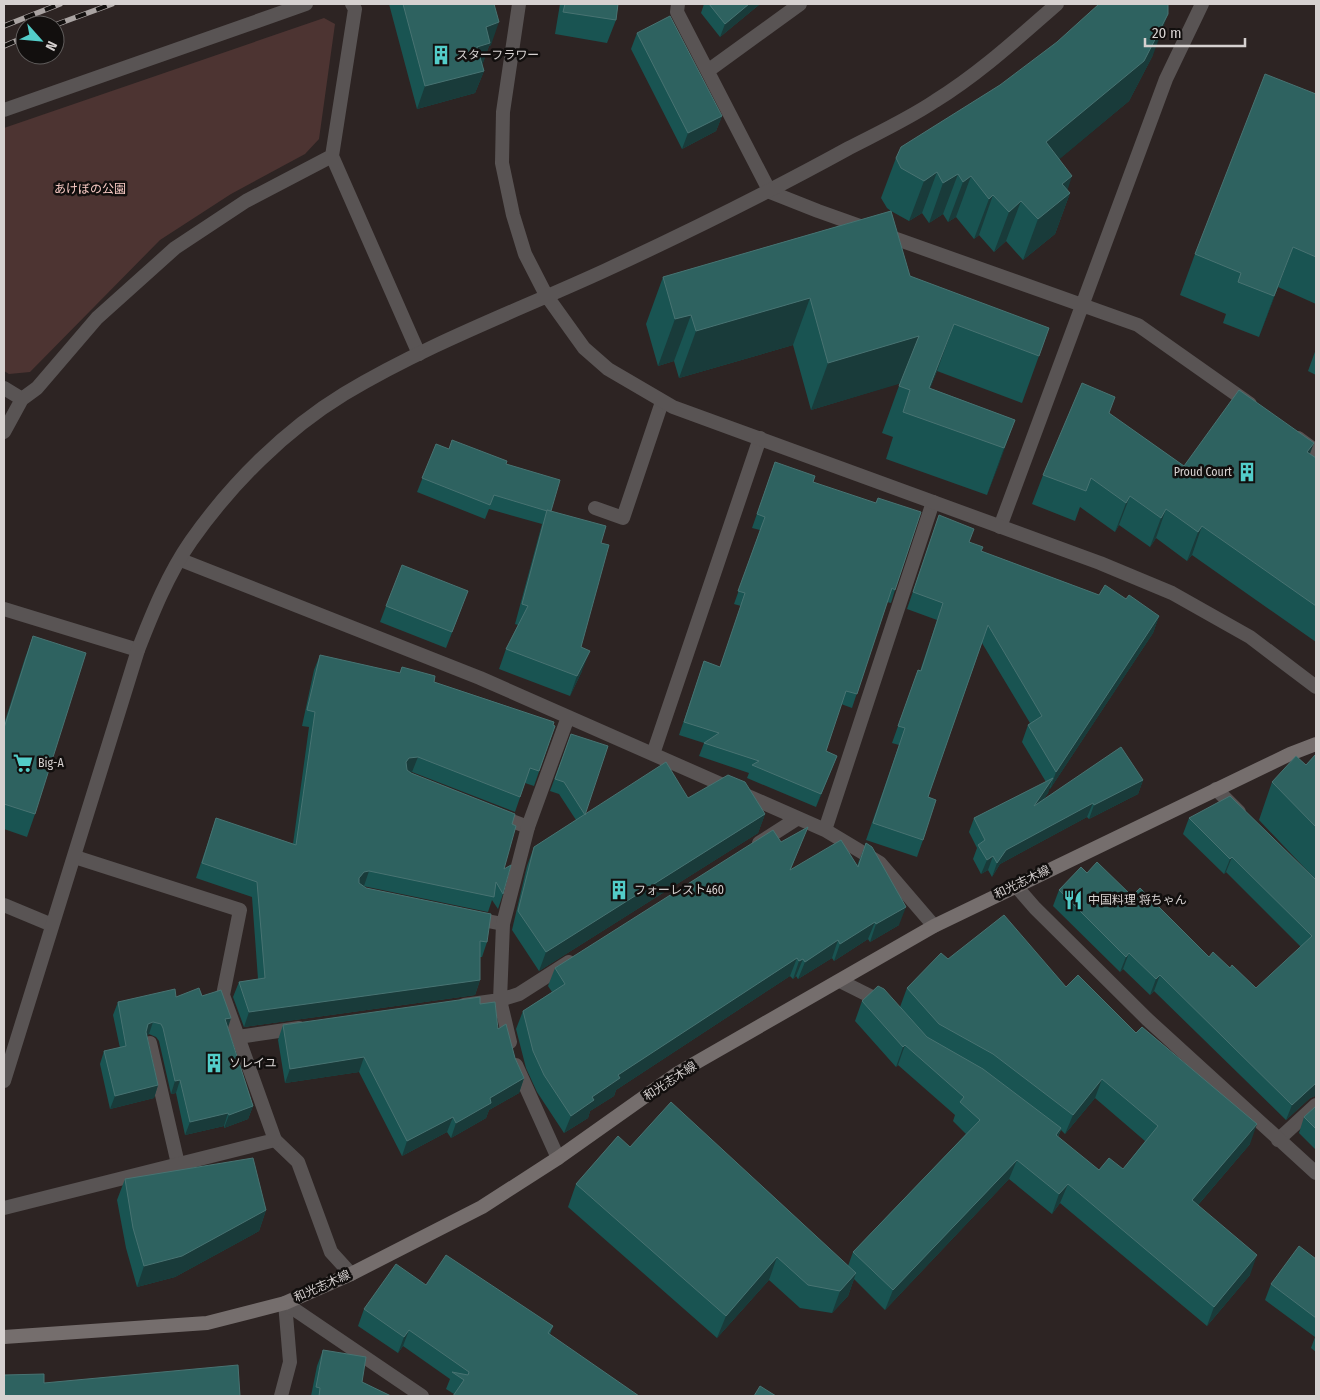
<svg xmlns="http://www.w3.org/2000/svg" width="1320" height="1400" font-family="'Fira Sans Condensed','Noto Sans JP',sans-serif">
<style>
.green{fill:#4d3432}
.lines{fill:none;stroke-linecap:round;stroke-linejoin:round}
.service{stroke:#595454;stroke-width:14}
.minor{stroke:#595454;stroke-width:14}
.tertiary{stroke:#595454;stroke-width:14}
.secondary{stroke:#756e6d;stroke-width:14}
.rail-casing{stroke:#a9a3a2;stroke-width:5.5}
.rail{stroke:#120f0e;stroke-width:4;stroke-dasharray:11;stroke-linecap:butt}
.wall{fill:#195452;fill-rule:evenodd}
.shaded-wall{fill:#193b3a}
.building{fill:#2e6260;stroke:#487372}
.labels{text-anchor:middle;stroke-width:5;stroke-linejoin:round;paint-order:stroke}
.poi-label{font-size:12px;fill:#d6d1d0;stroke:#120f0e;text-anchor:start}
.park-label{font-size:12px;fill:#f9cbc5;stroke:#120f0e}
.street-label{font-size:12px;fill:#d6d1d0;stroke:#120f0e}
</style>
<rect width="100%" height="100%" fill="#2d2423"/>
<!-- green -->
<path class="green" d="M324,18L335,24L319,139L305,154L231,194L160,240L30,372L9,374L4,371V128Z"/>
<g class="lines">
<!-- service -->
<path class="service" d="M595,508L623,518L662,402
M1216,789L1239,812
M496,815L528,827
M472,918L503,924
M840,981L884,1003
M150,1043L178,1164
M275,1140L298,1162L331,1252L351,1274
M1278,1140L1316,1105"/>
<!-- minor -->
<path class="minor" d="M352,4L355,9L332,156L419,354
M678,4L677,12L770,192L818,211L1138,325L1250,404
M709,70L800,4
M4,110L306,4
M4,388L22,399
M4,432L22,399L37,388L97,318L175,248L246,201L332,156
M1298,438L1316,451
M1000,527L1166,79L1202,4
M181,560L480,678L825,830L880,863L934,926
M4,609L138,650
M653,754L760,438
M825,830L933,502
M759,843L798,818
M1015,885L1035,908L1147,1019L1316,1173
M4,905L52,925
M464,1005L500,1000L519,994L569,962
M238,1037L299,1028
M510,1042L500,1000L503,924L528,827L568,717
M516,1065L558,1158
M4,1208L275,1140L223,995L240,910L75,857
M281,1396L290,1362L285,1303"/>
<!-- tertiary -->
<path class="tertiary" d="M519,4L503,112L502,163L513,215L525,254L546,295L584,348L608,369L673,407L1100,563L1172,593L1250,637L1316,687
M4,1081L138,650C152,614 168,574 191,541C231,484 285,430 344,394C427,344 519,310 606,270C688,232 769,192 849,148C878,133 908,119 935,101C979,74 1018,38 1057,4
M285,1303L422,1396"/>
<!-- secondary -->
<path class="secondary" d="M4,1337L207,1323L285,1303L351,1274L482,1207L558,1158L678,1073L934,926L1290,754L1316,744"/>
<defs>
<path id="rail" d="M55,25L112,4
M4,26L60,4
M4,46L25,37"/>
</defs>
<!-- rail casing -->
<use href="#rail" class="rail-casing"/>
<!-- rail -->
<use href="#rail" class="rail"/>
</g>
<!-- wall -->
<path class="wall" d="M389,4H494L491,45L489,46L482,65L484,71L475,93L417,109Z
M560,4H618L616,20L607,43L555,34Z
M704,4H760L720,37L701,13Z
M637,33L722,116L716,131L682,149L631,49Z
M1153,55L1129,101L1059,159L1067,190L1070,193L1055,234L1023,260L1006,241L994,252L979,235L974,239L956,217L948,222L943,214L929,223L922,213L909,221L891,211L910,276L1049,328L1022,403L937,371L930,388L1015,420L987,495L886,459L893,437L882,433L900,383L811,410L793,345L679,378L674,361L658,366L646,324L663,277L891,211L887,208L881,198L896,158Z
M1316,94V304L1278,287L1259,337L1223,323L1226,314L1180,295L1195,254Z
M1316,349V375L1308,371Z
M1110,414L1184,466L1310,454L1316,458V642L1192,555L1187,561L1156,538L1150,547L1119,525L1115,532L1080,507L1075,521L1032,504L1043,475Z
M436,444L449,449L506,464L551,511L601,543L581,647L582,671L570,696L499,669L506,649L518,625L515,624L542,524L489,509L485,519L417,492Z
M775,462L813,482L895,590L891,603L887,602L852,708L841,704L826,751L837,756L816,807L747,778L749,773L699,756L704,743L679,735L704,661L720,667L741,606L734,604L760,530L752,528Z
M939,515L970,542L981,551L1099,595L1126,599L1159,616L1153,633L1050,789L1049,788L1048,793L1042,801L1143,780L1138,794L1089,819L1087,817L1000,864L992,877L988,870L981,874L973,859L977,848L969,832L974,818L1046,782L1022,742L1028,725L1030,723L982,643L928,797L923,840L917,857L866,840L899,745L892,743L918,670L920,671L937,620L907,609Z
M386,606L462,607L446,648L380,622Z
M33,636L35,814L27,837L4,829V724L25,658Z
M320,655L400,673L402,667L434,682L554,722L553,725L555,726L534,786L525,783L515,812L412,772H410L512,824L504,869L503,894L498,909L492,900L488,912L363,886L366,888L487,942L482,957H480V980L475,995L244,1027L233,997L239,982L258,979L252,897L196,878L216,818L293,844L309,727L302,726L314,670Z
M571,734L585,814L688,798L765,814L758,833L539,971L512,930L527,866L534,847L576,820L559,794L550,791Z
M1316,754V880L1259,820L1272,782L1306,765Z
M1189,818L1316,880V1097L1315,1096L1310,1098L1286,1120L1154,991L1150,995L1123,969L1120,972L1053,906L1059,890L1087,873L1132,896L1209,957L1256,988L1301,947L1226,872L1224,874L1183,834Z
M781,842L801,844L791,869L857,866L866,843L899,925L870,942L868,939L834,961L832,958L798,979L796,976L793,979L790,976L616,1090L614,1096L590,1111L588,1118L564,1133L537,1092L526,1068L516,1029L523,1011L552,992L548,986L555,968Z
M948,959L1066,987L1136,1033L1250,1144L1198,1205L1250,1275L1207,1326L1060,1203L1052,1214L1009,1179L885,1310L854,1279L848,1296L832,1313L800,1308L769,1280L717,1338L568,1207L576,1184L630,1147L848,1266L853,1252L966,1134L953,1121L955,1115L898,1065L896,1067L855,1021L862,1001L900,1007L907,988ZM1095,1098L1145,1141L1123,1169L1099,1170L1058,1137L1061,1130L1065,1134Z
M202,996L228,1028L253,1106L248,1119L224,1128V1126L185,1135L176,1093L171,1094L159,1041L156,1037L149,1034L147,1035L158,1085L154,1098L110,1109L100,1064L104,1051L120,1048L113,1015L118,1002L176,997Z
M480,1004L498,1029L515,1058L524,1078L519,1093L489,1110L486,1118L451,1138L447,1132L402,1156L359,1072L285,1083L278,1040L283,1025Z
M1316,1106V1150L1299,1133L1304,1117Z
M125,1179L266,1210L259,1231L175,1277L137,1287L126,1248L117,1200Z
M1316,1259V1352L1311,1348L1315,1337L1265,1300L1271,1284Z
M426,1285L553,1326L550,1334L454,1394L446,1389L450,1379L403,1346L398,1353L358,1326L364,1309Z
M323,1350L362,1382L391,1396H311L317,1366Z"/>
<!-- shaded-wall -->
<path class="shaded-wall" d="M749,4H760L720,37L725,24Z
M1168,14L1153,55L1129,101L1031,183L1046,142Z
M499,22L491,45L489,46L482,66L477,47L486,27Z
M484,71L475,93L417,109L425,86Z
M722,116L716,131L682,149L688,133Z
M937,172L922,213L909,221L924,181Z
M958,174L943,214L929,223L943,183Z
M971,176L956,217L948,222L963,182Z
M1072,176L1065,198L1070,193L1055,234L1023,260L1038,219L1062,184Z
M993,195L979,235L974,239L989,199Z
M1021,201L1006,241L994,252L1009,212Z
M1293,247L1278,287L1259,337L1274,296Z
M810,298L793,345L679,378L696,331Z
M691,315L674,361L658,366L675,319Z
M954,324L937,371L919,417L929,388Z
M919,336L902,383L811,410L828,363Z
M1015,420L998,467L987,495L1004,448Z
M1314,443L1303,472L1307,452Z
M1130,496L1119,525L1115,532L1126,503Z
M1166,509L1156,538L1150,547L1161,518Z
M1202,526L1192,555L1187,561L1198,532Z
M1159,616L1153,633L1050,789L1056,772Z
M590,651L582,671L570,696L577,676Z
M837,756L832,769L816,807L821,794Z
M418,757L412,772L404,773L406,762L409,758Z
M1053,778L1048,793L1029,820L1034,806Z
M1143,780L1138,794L1089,819L1094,805Z
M1093,803L1087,817L1000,864L992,877L997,863L1006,850Z
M765,814L758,833L539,971L546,952Z
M993,856L988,870L981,874L987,860Z
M1232,857L1226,872L1224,874L1230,859Z
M369,871L364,886L359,887V878L364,872Z
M906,907L899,925L870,942L876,924Z
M875,922L868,939L834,961L840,944Z
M838,940L832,958L798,979L805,962Z
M1129,953L1123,969L1120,972L1126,957Z
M797,958L790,976L616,1090L614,1096L590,1111L588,1118L564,1133L571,1116L592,1097L618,1075Z
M803,959L796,976L793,979L799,961Z
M1160,975L1154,991L1150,995L1156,979Z
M480,980L475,995L244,1027L249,1012Z
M231,1018L227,1031L225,1019Z
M153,1022L149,1034L144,1037L148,1024Z
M905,1045L898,1065L896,1067L903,1047Z
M364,1057L359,1072L285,1083L290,1069Z
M524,1078L519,1093L489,1110L486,1118L451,1138L456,1123L490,1098Z
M1102,1079L1095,1098L1065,1134L1073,1115Z
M180,1080L176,1093L171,1094L175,1081Z
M1316,1083V1092L1315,1096L1310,1098L1286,1120L1292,1105Z
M158,1085L154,1098L110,1109L115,1096Z
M253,1106L248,1119L224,1128L229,1115Z
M228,1113L224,1126L185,1135L190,1122Z
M453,1117L447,1132L402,1156L407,1141Z
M1257,1124L1250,1144L1185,1220L1192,1200Z
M1061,1128L1054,1148L1056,1135Z
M1017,1160L1009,1179L885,1310L893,1290Z
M1068,1184L1060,1203L1052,1214L1059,1194Z
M266,1210L259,1231L175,1277L137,1287L144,1266Z
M1257,1255L1250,1275L1207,1326L1214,1307Z
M777,1257L769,1280L717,1338L726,1316Z
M856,1273L848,1296L832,1313L840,1291Z
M409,1330L403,1346L398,1353L404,1337Z"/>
<!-- building -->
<path class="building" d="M403,4H494L499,22L486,27L490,43L477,47L484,71L425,86Z
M565,4H618L616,20L563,12Z
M709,4H749L725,24Z
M1099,4H1168V14L1144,61L1046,142L1072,176L1062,184L1070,193L1038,219L1021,201L1009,212L993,195L989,199L971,176L963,182L958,174L943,183L937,172L924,181L901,168L896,158L901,147L1000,85L1057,42Z
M670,16L722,116L688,133L637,33Z
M1265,74L1316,94V257L1293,247L1274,296L1238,282L1241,273L1195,254Z
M891,211L910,276L1049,328L1039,356L954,324L929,388L1015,420L1004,448L903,412L910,390L899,386L919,336L828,363L810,298L696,331L691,315L675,319L663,277Z
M1082,383L1115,397L1109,413L1184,466L1239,390L1314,443L1307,452L1316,458V606L1202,526L1198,532L1166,509L1161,518L1130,496L1126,503L1091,478L1086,491L1043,475Z
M452,440L507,461L506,464L560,480L551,511L547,510V511L494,495L490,505L422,478L436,444L449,449Z
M775,462L815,476L813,482L876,503L878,498L921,512L895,590L892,588L857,694L846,691L826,751L837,756L821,794L752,765L759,761L704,743L719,733L684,722L704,661L720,667L745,593L738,591L765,517L757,514Z
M547,510L606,526L601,543L609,545L581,647L590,651L577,676L506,649L528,606L522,604Z
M939,515L974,529L969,542L983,547L981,551L1099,595L1105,585L1126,599L1129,595L1159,616L1056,772L1028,725L1042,716L988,625L928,797L936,800L923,840L873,823L905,728L898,726L918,670L921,671L943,603L913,592Z
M402,565L468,591L452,632L386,606Z
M33,636L86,653L35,814L4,804V728Z
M320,655L400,673L402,667L435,676L434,682L554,722L553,725L555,726L539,771L530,768L520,797L418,757L409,758L406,762L407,770L411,773L515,814L512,824L516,826L504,869L511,865L503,894L496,882L494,897L369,871L364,872L359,878V883L366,888L491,914L487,942L480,941V980L249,1012L239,982L265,978L257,882L202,863L216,818L296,845L315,712L307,710Z
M571,734L608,746L585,815L564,782L555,779Z
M1121,747L1143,780L1094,805L1093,803L1006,850L997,863L993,856L987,860L978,845L985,840L974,818L1053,778L1034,806Z
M1316,754V827L1272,782L1296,756L1306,765Z
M666,762L688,798L728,775L745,782L765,814L546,952L518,911L534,847Z
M1230,796L1316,880V1083L1292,1105L1160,975L1156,979L1129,953L1126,957L1059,890L1081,867L1087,873L1097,862L1132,896L1140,888L1209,957L1213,952L1230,968L1232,965L1256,988L1312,936L1232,857L1230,859L1189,818Z
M808,827L790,870L841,840L858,867L866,843L872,847L906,907L876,924L875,922L840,944L838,940L805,962L803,959L799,961L797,958L618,1075L620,1078L592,1097L594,1100L571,1116L544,1075L533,1051L523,1011L565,984L555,968L773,830L781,842Z
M1004,915L1066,987L1078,975L1136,1033L1142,1027L1257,1124L1192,1200L1257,1255L1214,1307L1068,1184L1059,1194L1017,1160L893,1290L853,1252L980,1120L960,1102L964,1097L905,1045L903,1047L862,1001L878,986L884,989L927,1037L983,1069L1061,1128L1056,1135L1099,1170L1109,1158L1123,1169L1158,1126L1102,1079L1073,1115L993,1054L939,1024L907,988L941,953L948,959Z
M199,988L202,996L221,990L231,1018L225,1019L253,1106L229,1115L228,1113L190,1122L180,1080L175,1081L163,1028L161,1024L153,1022L148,1024L146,1032L158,1085L115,1096L104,1051L126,1046L118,1002L175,989L176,997Z
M480,997V1004L495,1002L498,1029L506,1024L515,1058L524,1078L490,1098L491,1103L456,1123L453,1117L407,1141L364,1057L290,1069L283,1025Z
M671,1102L856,1273L840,1291L808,1285L777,1257L726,1316L576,1184L618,1136L630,1147Z
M1316,1106V1129L1304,1117Z
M253,1158L266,1210L182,1256L144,1266L133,1228L125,1179Z
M1299,1246L1316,1259V1318L1271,1284Z
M446,1255L553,1326L548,1333L639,1396H453L464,1380L452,1372L468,1375L469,1372L409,1330L404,1337L364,1309L396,1264L426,1285Z
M323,1350L366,1357L362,1382L391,1396H319L320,1388L316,1387Z
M238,1365L240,1396H4V1375L44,1374V1383Z
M760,1386L776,1396H754Z"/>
<!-- icons -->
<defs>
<symbol id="building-bare" viewBox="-9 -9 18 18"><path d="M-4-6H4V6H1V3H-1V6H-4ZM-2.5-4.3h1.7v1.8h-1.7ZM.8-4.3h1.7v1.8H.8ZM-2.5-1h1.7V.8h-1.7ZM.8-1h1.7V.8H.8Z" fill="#53cdc9" stroke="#120f0e" stroke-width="2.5" paint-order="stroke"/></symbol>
<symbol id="supermarket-bare" viewBox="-9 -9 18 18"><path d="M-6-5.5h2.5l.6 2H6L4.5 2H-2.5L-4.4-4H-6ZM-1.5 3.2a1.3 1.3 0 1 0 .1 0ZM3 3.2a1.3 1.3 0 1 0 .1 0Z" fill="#53cdc9" stroke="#120f0e" stroke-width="2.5" paint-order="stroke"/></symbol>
<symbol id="restaurant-bare" viewBox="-9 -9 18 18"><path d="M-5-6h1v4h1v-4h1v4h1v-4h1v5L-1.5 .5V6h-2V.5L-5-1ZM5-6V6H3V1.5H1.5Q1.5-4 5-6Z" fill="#53cdc9" stroke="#120f0e" stroke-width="2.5" paint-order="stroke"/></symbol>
</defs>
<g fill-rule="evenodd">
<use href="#building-bare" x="427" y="41" width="28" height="28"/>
<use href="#building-bare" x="1233" y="458" width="28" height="28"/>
<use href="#supermarket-bare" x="9" y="749" width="28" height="28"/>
<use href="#building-bare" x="605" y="876" width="28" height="28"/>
<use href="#restaurant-bare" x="1059" y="886" width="28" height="28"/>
<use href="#building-bare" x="200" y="1049" width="28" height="28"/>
</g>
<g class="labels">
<!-- poi labels -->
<g class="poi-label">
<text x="456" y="59">スターフラワー</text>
<text x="1232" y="476" text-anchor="end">Proud Court</text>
<text x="38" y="767">Big-A</text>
<text x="634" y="894">フォーレスト460</text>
<text x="1088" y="904">中国料理 将ちゃん</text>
<text x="229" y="1067">ソレイユ</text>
</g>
<!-- park labels -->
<g class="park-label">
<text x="90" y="193">あけぼの公園</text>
</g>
<!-- street labels -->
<g class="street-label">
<text transform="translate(1022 882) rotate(-26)" y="4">和光志木線</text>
<text transform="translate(670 1081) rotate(-33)" y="4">和光志木線</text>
<text transform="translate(322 1286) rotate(-24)" y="4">和光志木線</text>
</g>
</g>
<!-- border -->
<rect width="1320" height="1400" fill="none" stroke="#d6d1d0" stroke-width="10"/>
<!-- north arrow -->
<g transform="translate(40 40) rotate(117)"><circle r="24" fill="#120f0e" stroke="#605d5c"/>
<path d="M0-4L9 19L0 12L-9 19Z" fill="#53cdc9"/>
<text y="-8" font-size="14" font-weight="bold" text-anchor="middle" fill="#d6d1d0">N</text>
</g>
<!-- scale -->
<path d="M1145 38v8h100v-8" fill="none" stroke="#d6d1d0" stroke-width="2.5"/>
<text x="1152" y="38" font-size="15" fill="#d6d1d0" stroke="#120f0e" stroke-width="4" paint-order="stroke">20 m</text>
</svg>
